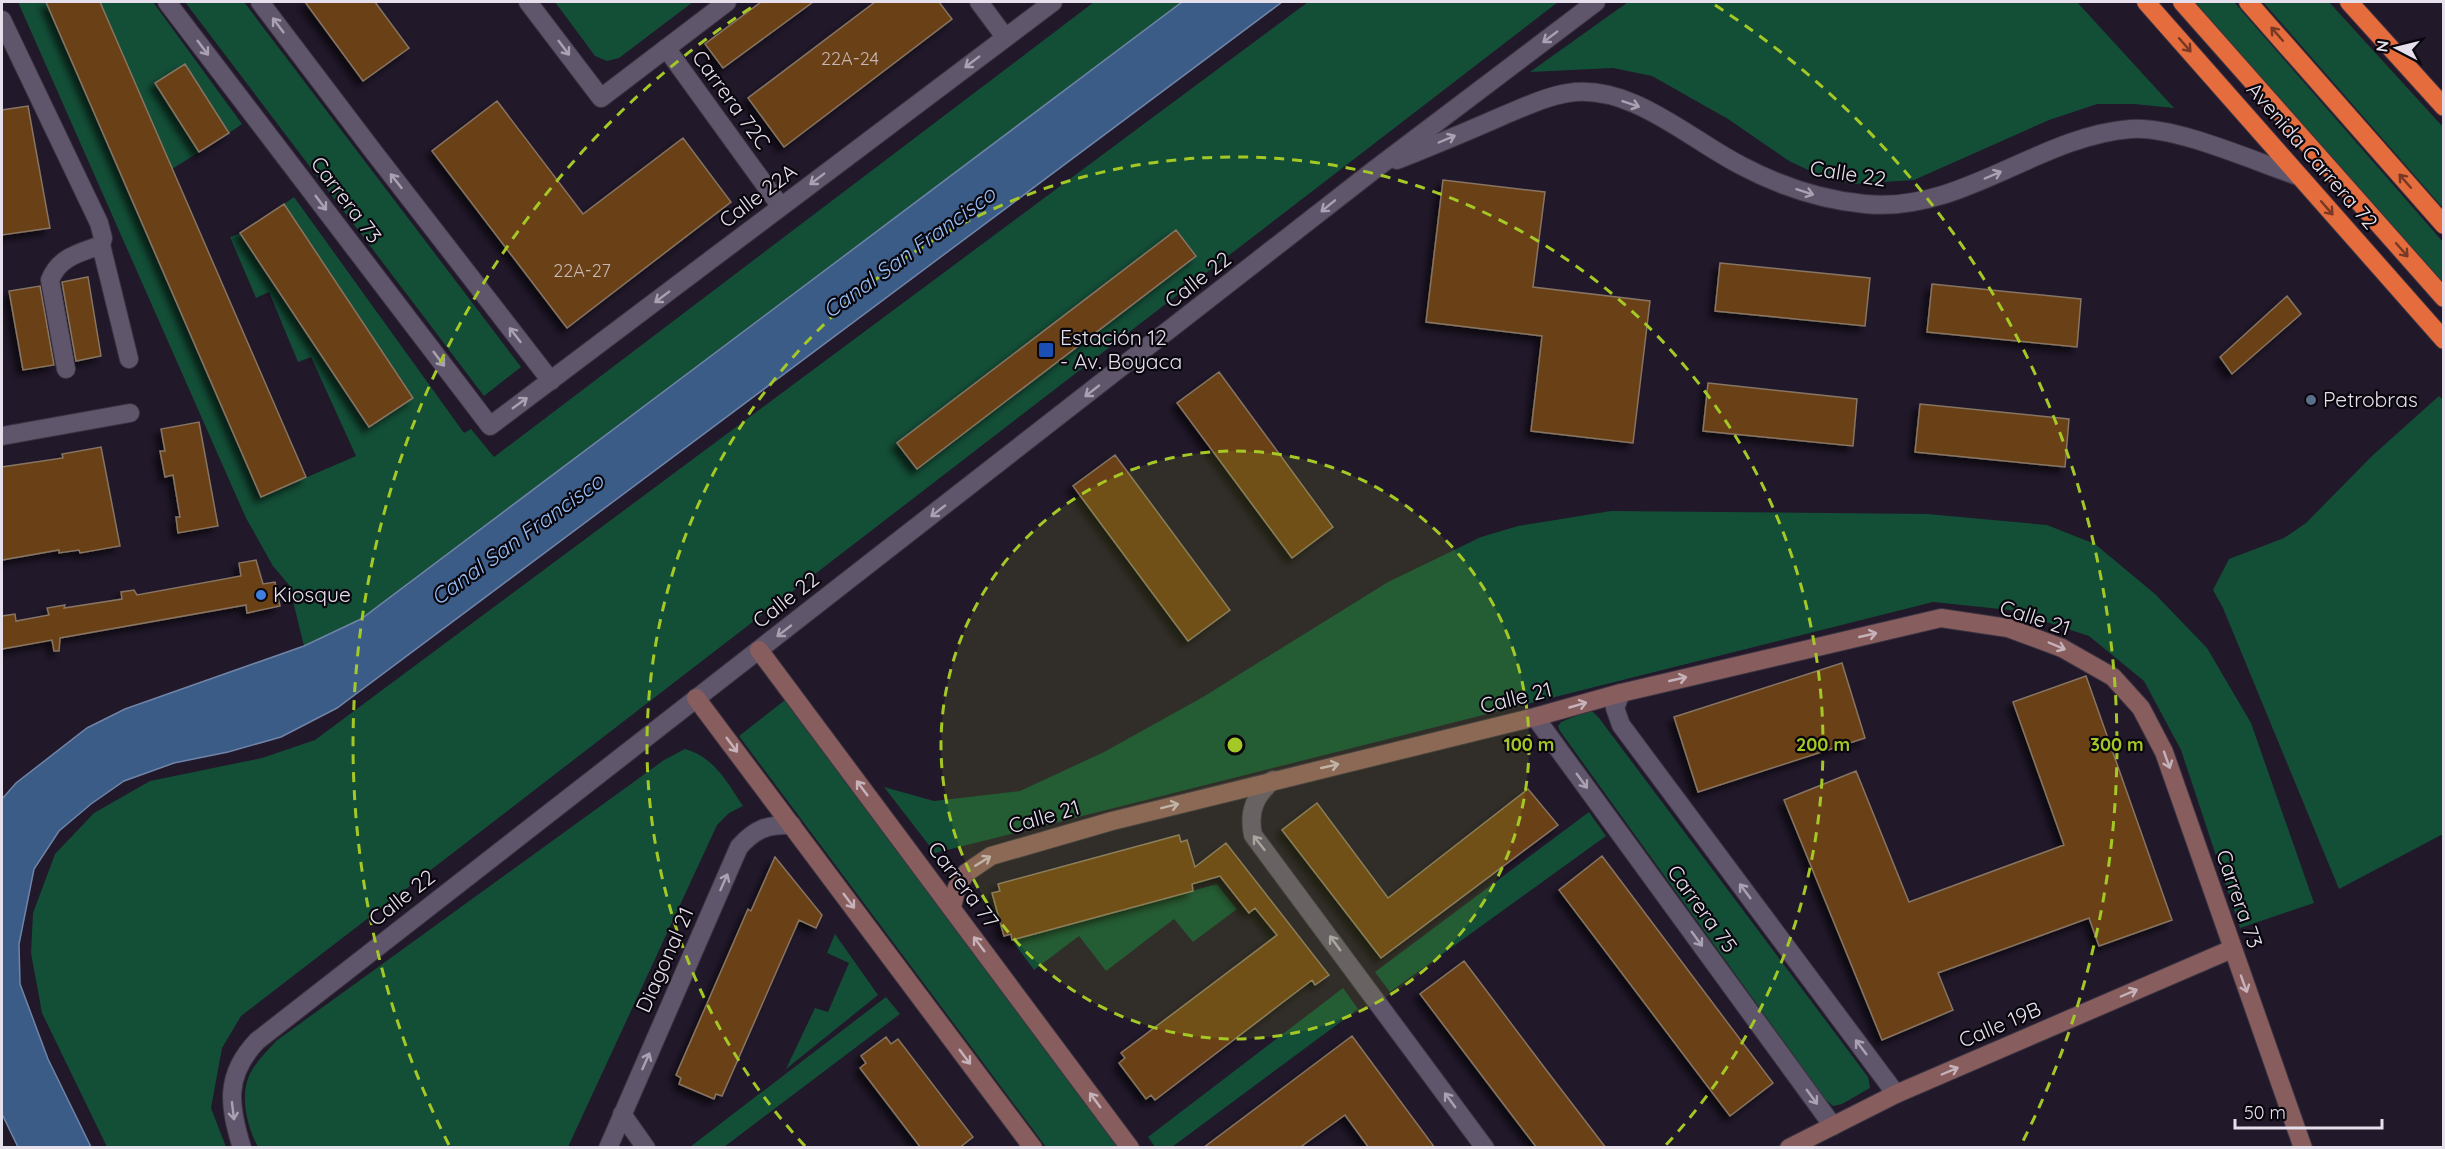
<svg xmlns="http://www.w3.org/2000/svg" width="2445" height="1149" font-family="Quicksand,sans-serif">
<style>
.green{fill:#134e37}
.water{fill:#3c5c88;stroke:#6f84a6;stroke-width:1.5}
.building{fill:#6a4114;stroke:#877463;stroke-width:1.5;filter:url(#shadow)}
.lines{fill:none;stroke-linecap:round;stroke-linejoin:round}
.street-casing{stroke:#3b3442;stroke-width:20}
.secondary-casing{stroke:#3b3442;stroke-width:20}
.highway-casing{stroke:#3b3442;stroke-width:20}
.street{stroke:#60566b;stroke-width:18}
.secondary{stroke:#885d5d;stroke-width:18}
.highway{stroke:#e56c3c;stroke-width:18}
.oneway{stroke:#aaa2b2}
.oneway2{stroke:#773924}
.oneway3{stroke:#c5b2ba}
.ring{fill:none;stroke:#a4c825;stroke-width:3;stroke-dasharray:10 8}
.transit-dot{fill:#1a4fb4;stroke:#09060d;stroke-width:2}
.service-dot{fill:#5c6f8a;stroke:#09060d;stroke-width:2}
.shop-dot{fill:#3f7fe0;stroke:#09060d;stroke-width:2}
.labels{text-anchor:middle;stroke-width:4.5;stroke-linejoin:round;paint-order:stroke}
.number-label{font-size:18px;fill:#c7b8b6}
.street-label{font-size:21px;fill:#e6e0ec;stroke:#09060d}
.poi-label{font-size:21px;fill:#e6e0ec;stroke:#09060d;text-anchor:start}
.water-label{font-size:22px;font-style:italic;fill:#98c0f7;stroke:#09060d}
.centre{fill:#a4c825;stroke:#09060d;stroke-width:3}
.ring-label{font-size:18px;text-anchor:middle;font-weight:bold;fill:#a4c825;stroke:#09060d;stroke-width:4.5;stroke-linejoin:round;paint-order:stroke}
</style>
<defs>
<filter id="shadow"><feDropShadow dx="-5.5" dy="5.5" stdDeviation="3" flood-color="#0009"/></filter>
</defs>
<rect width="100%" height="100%" fill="#21182a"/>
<!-- green -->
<path class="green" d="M18,2H46L261,497L356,456L311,357L298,362L269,292L256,298L230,237L241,233L369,427L412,397L284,204L294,197L464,433L471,429L494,457L1094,2H1182L361,619L304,646L289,585L273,566L246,518Z
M100,2H153L242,124L229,133L156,83L199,152L172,169Z
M185,2H244L521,367L484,396Z
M555,2H693L619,58L607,61L595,56Z
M1308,2H1558L241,1016L222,1048L211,1108L226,1147H107L42,1013L31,953L33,913L55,854L94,813L150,781L262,758L315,740Z
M1628,2H2077L2174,108L2134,104H2097L2049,120L1914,180L1853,184L1821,176L1789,161L1728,119L1652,76L1613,68L1530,72Z
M2195,2H2234L2443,242V288L2343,178Z
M2263,2H2329L2443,127V208Z
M2439,396L2444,401L2443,834L2339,889L2223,608L2213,590L2229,559L2284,538L2306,523L2372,456Z
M1611,511L1927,514L2047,525L2095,544L2155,594L2207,648L2251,723L2314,903L2240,928L2181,750L2144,681L2089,636L2010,610L1933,602L935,853L884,787L934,801L1020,791L1104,752L1203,697L1388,582L1481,537L1518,526Z
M785,700L1118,1147H1046L739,736Z
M1585,712H1593L1599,718L1868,1077L1870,1088L1842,1104L1833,1106L1826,1100L1560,731L1558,726L1561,722Z
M685,749C714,757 727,782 743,806L729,813L717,825L568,1147H258C247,1126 238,1093 252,1070C258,1060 268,1050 276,1041L664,760Z
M1589,812L1606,836L1390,992L1375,972Z
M1217,884L1237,909L1193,942L1174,919L1106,971L1079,936L1034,970L1012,940Z
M835,934L878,995L786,1069L815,1008L828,1012L849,963L827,953Z
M1343,988L1358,1009L1172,1147H1155L1148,1137Z
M886,997L900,1014L724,1147H690Z"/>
<!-- water -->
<path class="water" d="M1182,2H1282L337,708L281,737L228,752L174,763L124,781L91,804L59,831L34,869L19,944L20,984L48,1059L91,1147H18L2,1114V799L16,783L87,728L125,709L304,646L361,619Z"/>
<!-- building -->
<path class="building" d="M46,2H100L306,477L261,497Z
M305,2H375L409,48L363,81Z
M761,2H813L723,68L705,44Z
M875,2H939L952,19L784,147L748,98Z
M185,64L229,133L199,152L155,83Z
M497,101L583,214L683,138L731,202L567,328L432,151Z
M28,106L50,228L2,235V110Z
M1443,180L1545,192L1533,287L1650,301L1633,443L1531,431L1542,336L1426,322Z
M284,204L413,398L369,427L240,233Z
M1176,230L1196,256L917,469L897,443Z
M1720,263L1870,278L1865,326L1715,311Z
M88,277L101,356L76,361L62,282Z
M1932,284L2081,299L2077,347L1927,332Z
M40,286L54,365L23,370L9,291Z
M2287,296L2301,314L2232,374L2220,357Z
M1219,372L1333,527L1292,558L1177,403Z
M1708,383L1857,399L1853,446L1703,431Z
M1920,404L2069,419L2065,467L1915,452Z
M199,422L218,526L178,533L176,517H180L173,475L165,477L160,451H165L161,429Z
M101,447L120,546L80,553L79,550L59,553V550L2,560V467L63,458L62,454Z
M1115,455L1230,610L1188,641L1073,486Z
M256,560L263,584L275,582L280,606L247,613L246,605L60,638L59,651H54L52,640L2,649V616L15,614L16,621L49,615L47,608L65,605L64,608L122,599L121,592L134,590L137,595L241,576L239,563Z
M1842,663L1865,738L1698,792L1674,717Z
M2086,676L2172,920L2099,946L2089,918L1938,973L1953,1010L1882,1040L1784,800L1856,771L1909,902L2064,845L2013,702Z
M1528,789L1558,825L1381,958L1282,830L1317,803L1388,898Z
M1179,835L1181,842L1187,840L1195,867L1226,843L1329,975L1315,985L1312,980L1155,1100L1151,1095L1146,1099L1119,1063L1125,1058L1121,1053L1277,935L1255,908L1249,913L1220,876L1192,884L1193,891L1012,940L1011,934L1004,936L992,893L1000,891L998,884Z
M1602,856L1773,1083L1730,1116L1559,890Z
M775,857L822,915L816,928L799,920L722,1096L716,1094L714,1099L679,1084L681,1078L676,1075L748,909L751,911Z
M1464,961L1547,1071L1606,1148H1537L1508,1110L1420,994Z
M1352,1036L1435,1148H1369L1345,1115L1299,1148H1203Z
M886,1037L891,1044L898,1039L973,1137L959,1148H921L860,1068L866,1063L861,1056Z"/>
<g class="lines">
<defs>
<path id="street" d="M167,2L490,426L1053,2
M260,2L373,151L551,381
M528,2L601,98L727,2
M979,2L1005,37
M2,20L99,223L103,238L101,245C79,253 59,257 50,280L66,369
M666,48L781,207
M1397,160C1432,146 1466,132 1500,117C1522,108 1544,97 1568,93C1631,83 1690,140 1742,166C1780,186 1823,200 1865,204C1961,214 2038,136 2131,129C2176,126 2253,161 2298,176
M101,245L129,359
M2,436L130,413
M1621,693L1615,708L1621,725L1896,1094
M1535,717L1833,1126
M1273,780C1255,796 1248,811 1253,835L1485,1148
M622,1114L646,1148
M242,1148C229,1106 224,1076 257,1041L1374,170L1596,2
M608,1148L739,847C755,829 768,824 792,825"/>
<path id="secondary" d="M759,650L1130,1148
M696,698L1033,1148
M952,907L957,887L966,873L991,856L1112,821L1535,717L1621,693L1941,618L2008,628L2062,648L2113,677L2141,708L2164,752L2303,1148
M1789,1148L1896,1094L2232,949"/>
<path id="highway" d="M2146,2L2444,340
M2182,2L2444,298
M2248,2L2444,225
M2349,2L2444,107"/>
</defs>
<!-- street casing -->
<use href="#street" class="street-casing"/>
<!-- secondary casing -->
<use href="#secondary" class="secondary-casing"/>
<!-- highway casing -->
<use href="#highway" class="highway-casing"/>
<!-- street -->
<use href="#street" class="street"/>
<!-- secondary -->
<use href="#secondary" class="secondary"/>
<!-- highway -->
<use href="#highway" class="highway"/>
</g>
<!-- one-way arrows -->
<defs><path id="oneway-shaft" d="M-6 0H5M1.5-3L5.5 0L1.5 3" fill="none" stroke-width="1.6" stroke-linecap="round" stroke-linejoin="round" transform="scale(1.5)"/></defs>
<g class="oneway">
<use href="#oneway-shaft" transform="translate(278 25) rotate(-127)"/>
<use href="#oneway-shaft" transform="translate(1550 37) rotate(143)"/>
<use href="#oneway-shaft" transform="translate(203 48) rotate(53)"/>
<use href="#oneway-shaft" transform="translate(564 48) rotate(53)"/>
<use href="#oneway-shaft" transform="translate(972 62) rotate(143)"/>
<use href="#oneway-shaft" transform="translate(1631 104) rotate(19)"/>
<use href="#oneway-shaft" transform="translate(1447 139) rotate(-23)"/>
<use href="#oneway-shaft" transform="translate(1993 175) rotate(-23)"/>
<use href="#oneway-shaft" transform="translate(817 179) rotate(143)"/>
<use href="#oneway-shaft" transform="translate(396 181) rotate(-128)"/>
<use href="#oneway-shaft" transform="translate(1805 192) rotate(18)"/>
<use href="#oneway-shaft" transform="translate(321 203) rotate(53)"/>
<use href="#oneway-shaft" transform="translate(1328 206) rotate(141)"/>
<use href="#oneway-shaft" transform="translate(662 297) rotate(143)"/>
<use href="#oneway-shaft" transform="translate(515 335) rotate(-128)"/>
<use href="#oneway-shaft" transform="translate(439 359) rotate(53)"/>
<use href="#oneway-shaft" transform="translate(1092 391) rotate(142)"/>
<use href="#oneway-shaft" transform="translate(520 403) rotate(-36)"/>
<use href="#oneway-shaft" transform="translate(938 511) rotate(142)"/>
<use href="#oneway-shaft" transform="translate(784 631) rotate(142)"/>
<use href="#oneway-shaft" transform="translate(1582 781) rotate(54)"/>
<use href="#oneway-shaft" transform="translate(1259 843) rotate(-128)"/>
<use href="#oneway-shaft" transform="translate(724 882) rotate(-66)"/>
<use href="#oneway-shaft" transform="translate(1745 891) rotate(-127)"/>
<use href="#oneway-shaft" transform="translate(1697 939) rotate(54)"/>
<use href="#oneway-shaft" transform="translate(1335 943) rotate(-126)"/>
<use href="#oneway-shaft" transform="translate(1861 1047) rotate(-127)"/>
<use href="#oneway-shaft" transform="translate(646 1061) rotate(-66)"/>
<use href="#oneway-shaft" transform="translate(1812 1097) rotate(54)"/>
<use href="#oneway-shaft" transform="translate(1450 1100) rotate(-126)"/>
<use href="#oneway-shaft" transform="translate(233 1111) rotate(83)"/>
</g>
<g class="oneway2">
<use href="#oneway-shaft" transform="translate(2277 34) rotate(-131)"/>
<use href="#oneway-shaft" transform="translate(2185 45) rotate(49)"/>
<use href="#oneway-shaft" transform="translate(2405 181) rotate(-131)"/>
<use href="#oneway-shaft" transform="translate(2327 208) rotate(49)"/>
<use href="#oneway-shaft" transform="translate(2402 250) rotate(49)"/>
</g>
<g class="oneway3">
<use href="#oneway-shaft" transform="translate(1868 635) rotate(-13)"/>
<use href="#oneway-shaft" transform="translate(2057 646) rotate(23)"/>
<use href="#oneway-shaft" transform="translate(1678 679) rotate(-13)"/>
<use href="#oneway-shaft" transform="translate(1578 705) rotate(-16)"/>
<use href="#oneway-shaft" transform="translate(732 745) rotate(53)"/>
<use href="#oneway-shaft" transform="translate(2167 760) rotate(70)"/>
<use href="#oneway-shaft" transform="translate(1330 766) rotate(-13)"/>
<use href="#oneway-shaft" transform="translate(862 788) rotate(-127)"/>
<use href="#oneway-shaft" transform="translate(1170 806) rotate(-14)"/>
<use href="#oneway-shaft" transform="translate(983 861) rotate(-32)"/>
<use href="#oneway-shaft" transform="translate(849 901) rotate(53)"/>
<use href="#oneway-shaft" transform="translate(979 944) rotate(-127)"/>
<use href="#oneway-shaft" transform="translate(2244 984) rotate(70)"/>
<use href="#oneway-shaft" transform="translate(2129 993) rotate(-23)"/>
<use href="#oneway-shaft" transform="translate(965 1057) rotate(53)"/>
<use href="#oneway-shaft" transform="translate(1950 1071) rotate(-23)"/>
<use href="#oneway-shaft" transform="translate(1095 1100) rotate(-126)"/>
</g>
<!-- distance rings -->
<circle cx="1235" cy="745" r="294" fill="#a4c825" fill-opacity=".12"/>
<g class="ring">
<circle cx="1235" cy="745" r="294"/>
<path d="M805 1146A588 588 0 1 1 1665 1146"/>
<path d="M449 1145A882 882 0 0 1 755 5M1715 5A882 882 0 0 1 2021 1145"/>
</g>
<!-- markers -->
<rect class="transit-dot" x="1038" y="342" width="16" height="16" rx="3"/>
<circle class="service-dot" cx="2311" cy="400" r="6"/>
<circle class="shop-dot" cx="261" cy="595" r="6"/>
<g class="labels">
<!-- number labels -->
<g class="number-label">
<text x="850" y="65">22A-24</text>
<text x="582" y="277">22A-27</text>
</g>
<!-- street labels -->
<g class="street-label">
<text transform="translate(731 100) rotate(54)" y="7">Carrera 72C</text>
<text transform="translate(2312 156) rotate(49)" y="7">Avenida Carrera 72</text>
<text transform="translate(1848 174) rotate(9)" y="7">Calle 22</text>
<text transform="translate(758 196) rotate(-37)" y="7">Calle 22A</text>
<text transform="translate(346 200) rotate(53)" y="7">Carrera 73</text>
<text transform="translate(1198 280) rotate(-38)" y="7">Calle 22</text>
<text transform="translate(786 600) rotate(-38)" y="7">Calle 22</text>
<text transform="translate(2035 618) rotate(18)" y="7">Calle 21</text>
<text transform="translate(1516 698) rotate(-14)" y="7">Calle 21</text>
<text transform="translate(1044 817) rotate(-16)" y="7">Calle 21</text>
<text transform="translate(963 885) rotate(53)" y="7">Carrera 77</text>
<text transform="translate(402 898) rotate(-38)" y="7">Calle 22</text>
<text transform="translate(2239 899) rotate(71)" y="7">Carrera 73</text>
<text transform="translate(1702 909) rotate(54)" y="7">Carrera 75</text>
<text transform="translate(665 960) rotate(-66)" y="7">Diagonal 21</text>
<text transform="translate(2000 1025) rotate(-23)" y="7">Calle 19B</text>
</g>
<!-- poi labels -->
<g class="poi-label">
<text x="1060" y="345">Estación 12<tspan x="1060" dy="24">- Av. Boyaca</tspan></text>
<text x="2323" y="407">Petrobras</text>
<text x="273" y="602">Kiosque</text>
</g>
<!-- water labels -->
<g class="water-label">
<text transform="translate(909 252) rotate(-36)" y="8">Canal San Francisco</text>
<text transform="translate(517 539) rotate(-36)" y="8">Canal San Francisco</text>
</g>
</g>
<circle cx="1235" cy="745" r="9" class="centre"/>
<g class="ring-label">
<text x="1529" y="751">100 m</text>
<text x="1823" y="751">200 m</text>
<text x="2117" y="751">300 m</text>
</g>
<!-- border -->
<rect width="2445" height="1149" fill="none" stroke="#e6e0ec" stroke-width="6"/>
<!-- north arrow -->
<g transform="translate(2397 48) rotate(277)" stroke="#09060d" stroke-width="4.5" paint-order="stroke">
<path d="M0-4.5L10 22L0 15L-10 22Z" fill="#e6e0ec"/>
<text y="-9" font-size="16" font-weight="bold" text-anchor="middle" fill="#e6e0ec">N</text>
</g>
<!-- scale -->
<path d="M2235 1119v9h147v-9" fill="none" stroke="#e6e0ec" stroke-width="3"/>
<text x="2244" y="1119" font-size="18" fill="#e6e0ec" stroke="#09060d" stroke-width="4.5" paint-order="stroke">50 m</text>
</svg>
